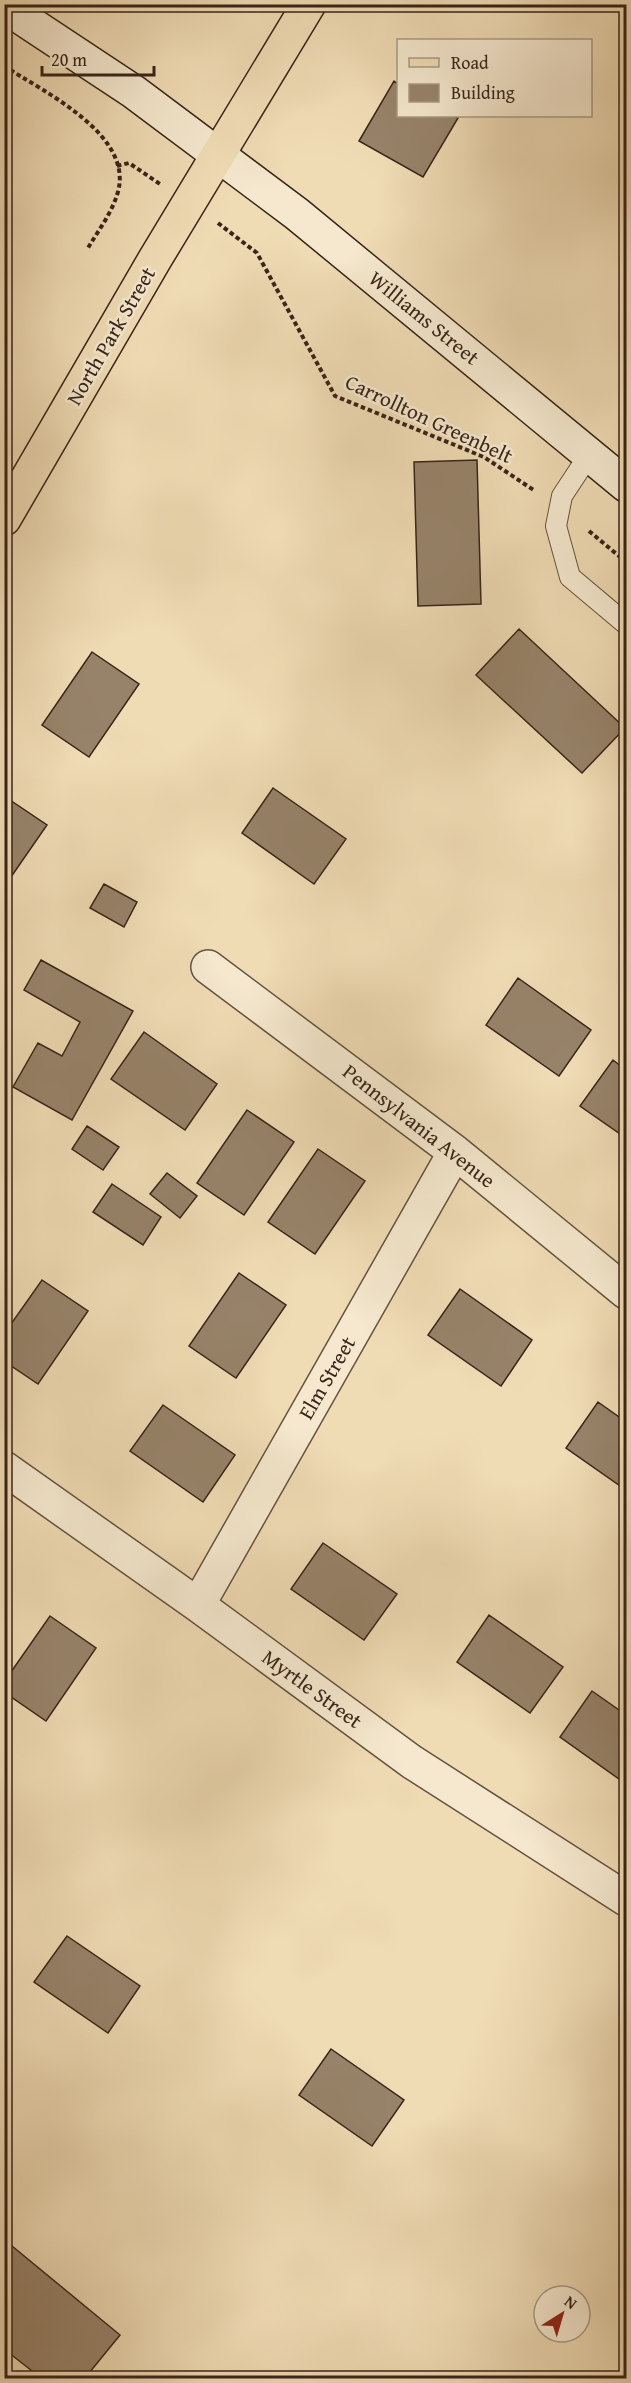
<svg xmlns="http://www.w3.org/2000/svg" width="631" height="2383" font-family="'Gentium Book Plus',serif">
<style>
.building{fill:#97836a;stroke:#382419;stroke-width:1.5}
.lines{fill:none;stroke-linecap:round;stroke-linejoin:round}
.lane-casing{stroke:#665240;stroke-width:22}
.street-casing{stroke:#665240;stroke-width:36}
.secondary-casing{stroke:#382419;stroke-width:36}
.primary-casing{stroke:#382419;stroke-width:36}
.path{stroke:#382419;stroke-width:4;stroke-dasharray:4.5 3;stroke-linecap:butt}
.lane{stroke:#f5e8ce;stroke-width:20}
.street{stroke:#f5e8ce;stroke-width:33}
.secondary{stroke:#f5e8ce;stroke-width:33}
.primary{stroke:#efdbb4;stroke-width:33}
.labels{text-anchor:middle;stroke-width:5;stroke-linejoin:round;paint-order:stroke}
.street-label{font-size:21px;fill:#382419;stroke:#f5e8ce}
</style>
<rect width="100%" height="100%" fill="#efdbb4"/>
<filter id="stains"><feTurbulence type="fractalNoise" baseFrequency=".00333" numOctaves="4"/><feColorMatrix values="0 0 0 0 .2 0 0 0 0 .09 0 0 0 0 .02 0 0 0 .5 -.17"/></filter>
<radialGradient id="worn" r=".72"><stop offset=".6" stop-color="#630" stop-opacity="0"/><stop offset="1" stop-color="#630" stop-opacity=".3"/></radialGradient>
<!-- building -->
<path class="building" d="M394,81L398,84V116H454L458,118L423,177L359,141Z
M477,460L481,604L418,606L414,462Z
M519,629L625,728L582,773L476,675Z
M92,652L139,684L89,757L42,725Z
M273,788L346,839L314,884L242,833Z
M4,796L47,825L4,887Z
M104,884L137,902L124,927L90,908Z
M41,960L133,1011L72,1120L13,1087L38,1043L62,1056L80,1022L24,990Z
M518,978L591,1030L559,1076L486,1025Z
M144,1032L217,1084L185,1130L111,1079Z
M613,1060L626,1070V1138L580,1106Z
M247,1110L294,1142L244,1215L197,1183Z
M87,1126L119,1147L103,1170L72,1149Z
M318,1149L365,1181L315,1254L268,1222Z
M167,1173L197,1196L180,1218L150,1194Z
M112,1184L161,1217L143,1245L93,1212Z
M239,1273L286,1305L236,1378L189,1346Z
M42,1280L88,1311L38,1384L4,1361V1334Z
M460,1289L532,1340L501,1386L428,1335Z
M598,1402L626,1422V1490L566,1448Z
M163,1405L235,1455L203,1502L130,1451Z
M323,1543L397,1594L364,1640L291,1589Z
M489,1615L563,1667L530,1713L457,1662Z
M50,1616L96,1648L46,1721L4,1692V1682Z
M592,1691L626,1715V1784L560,1737Z
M67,1936L140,1986L108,2033L34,1982Z
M331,2049L404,2100L372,2146L299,2095Z
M12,2246L120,2335L85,2378H41L4,2349V2255Z"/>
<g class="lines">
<defs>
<path id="lane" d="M589,455L562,496L556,526L570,577L626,624"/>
<path id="street" d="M208,967L455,1152L626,1292
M4,1468L198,1605L412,1762L626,1899
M198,1605L455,1152"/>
<path id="secondary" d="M4,6L134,92L297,214L626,485"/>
<path id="primary" d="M4,519L155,259L309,4"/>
</defs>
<!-- lane casing -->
<use href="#lane" class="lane-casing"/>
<!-- street casing -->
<use href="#street" class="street-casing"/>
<!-- secondary casing -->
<use href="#secondary" class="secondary-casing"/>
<!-- primary casing -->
<use href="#primary" class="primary-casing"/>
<!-- path -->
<path class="path" d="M4,66C44,92 137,136 117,195C111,214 98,231 88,248
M117,166L129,163L160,184
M218,223L257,253L335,396L484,457L535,491
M589,531L626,562"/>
<!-- lane -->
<use href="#lane" class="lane"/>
<!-- street -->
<use href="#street" class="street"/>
<!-- secondary -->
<use href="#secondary" class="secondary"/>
<!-- primary -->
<use href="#primary" class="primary"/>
</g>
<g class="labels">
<!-- street labels -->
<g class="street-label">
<text transform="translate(424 318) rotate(39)" y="7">Williams Street</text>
<text transform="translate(111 336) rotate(-60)" y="7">North Park Street</text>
<text transform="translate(429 419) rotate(25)" y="7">Carrollton Greenbelt</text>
<text transform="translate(419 1126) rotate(38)" y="7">Pennsylvania Avenue</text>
<text transform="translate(327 1378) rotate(-60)" y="7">Elm Street</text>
<text transform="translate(312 1689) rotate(36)" y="7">Myrtle Street</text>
</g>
</g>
<!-- margin -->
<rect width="631" height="2383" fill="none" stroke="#efdbb4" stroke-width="24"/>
<rect x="6" y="6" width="619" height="2371" fill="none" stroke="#382419" stroke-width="3"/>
<rect x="12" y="12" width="607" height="2359" fill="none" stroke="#382419" stroke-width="1.5"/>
<!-- legend -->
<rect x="397" y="39" width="195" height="78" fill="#f5e8ce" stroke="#a99a86" stroke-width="1.5"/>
<rect x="409" y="58" width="30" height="9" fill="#efdbb4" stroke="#a99a86" stroke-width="1.5"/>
<text x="451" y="69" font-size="18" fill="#382419">Road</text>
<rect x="409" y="84" width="30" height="18" fill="#97836a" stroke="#a99a86" stroke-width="1.5"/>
<text x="451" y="99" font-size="18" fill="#382419">Building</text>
<!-- north arrow -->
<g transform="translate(562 2314) rotate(37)"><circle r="28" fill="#f5e8ce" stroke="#a99a86" stroke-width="1.5"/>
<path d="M0-4.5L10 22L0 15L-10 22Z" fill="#8f2418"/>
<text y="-9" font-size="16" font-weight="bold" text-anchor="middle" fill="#382419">N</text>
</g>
<!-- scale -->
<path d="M42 66v9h112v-9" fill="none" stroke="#382419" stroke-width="3"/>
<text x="51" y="66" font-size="18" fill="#382419" stroke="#f5e8ce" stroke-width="4.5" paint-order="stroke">20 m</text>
<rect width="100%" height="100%" filter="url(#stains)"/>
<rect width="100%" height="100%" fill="url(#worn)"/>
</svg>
